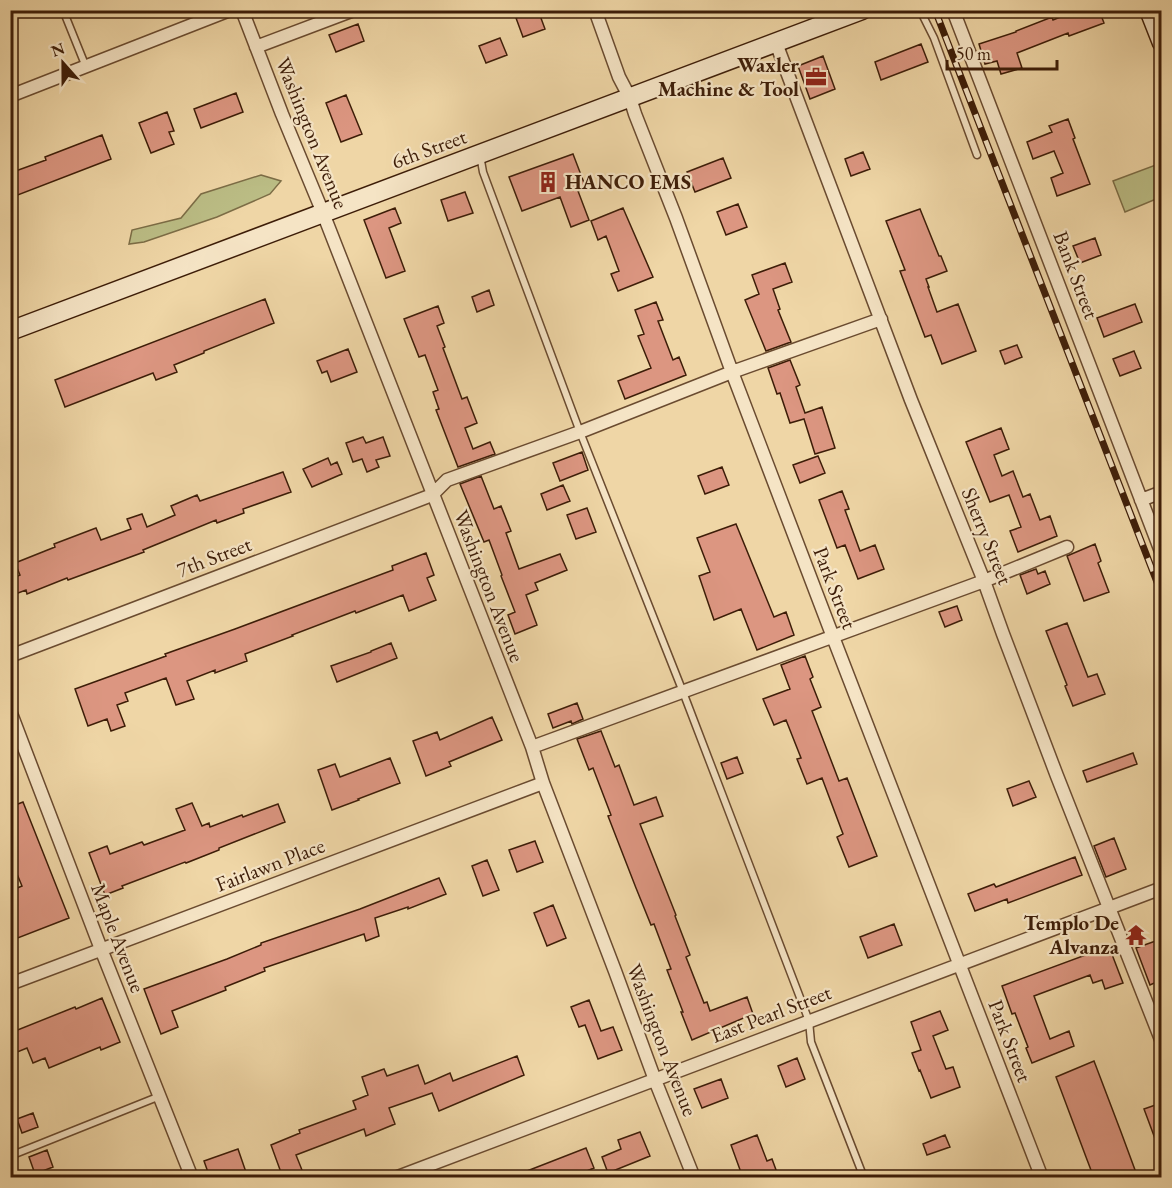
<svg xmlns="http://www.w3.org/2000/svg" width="1172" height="1188" font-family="'EB Garamond',serif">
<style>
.green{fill:#bbbd85;stroke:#7c6d46;stroke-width:1.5}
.building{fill:#dc9681;stroke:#3d1d08;stroke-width:1.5}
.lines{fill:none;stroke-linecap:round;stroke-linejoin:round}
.lane-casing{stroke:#6a4b30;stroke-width:9}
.street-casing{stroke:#6a4b30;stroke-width:15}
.secondary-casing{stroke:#3d1d08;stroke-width:21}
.lane{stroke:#f5e4c5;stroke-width:6}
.street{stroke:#f5e4c5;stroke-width:12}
.secondary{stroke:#f5e4c5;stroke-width:18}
.rail-casing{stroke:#3d1d08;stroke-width:7}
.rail{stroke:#f5e4c5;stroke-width:4.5;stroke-dasharray:14;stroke-linecap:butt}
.labels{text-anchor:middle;stroke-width:4.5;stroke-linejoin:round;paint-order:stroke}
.poi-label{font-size:21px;font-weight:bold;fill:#3d1d08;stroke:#f5e4c5;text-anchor:end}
.street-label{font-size:21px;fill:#3d1d08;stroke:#f5e4c5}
</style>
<rect width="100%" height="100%" fill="#efd6a6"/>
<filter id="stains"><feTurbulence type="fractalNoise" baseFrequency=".00333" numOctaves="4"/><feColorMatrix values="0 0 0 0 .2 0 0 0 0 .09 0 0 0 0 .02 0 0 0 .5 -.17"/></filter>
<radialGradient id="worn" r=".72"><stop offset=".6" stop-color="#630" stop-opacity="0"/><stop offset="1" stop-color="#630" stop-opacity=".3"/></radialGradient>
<!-- green -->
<path class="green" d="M1161,163V197L1125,212L1113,181Z
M261,175L281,181L270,194L217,217L144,242L129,244L132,230L181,218L201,194Z"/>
<!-- building -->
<path class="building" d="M535,10H538L545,29L523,37L516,18Z
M1078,10H1099L1104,23L1069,36L1068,33L1017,53L1022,68L1001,74L997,61L985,64L979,44L1016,32V31L1052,17L1053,20Z
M358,24L364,41L336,52L329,35Z
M500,38L507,55L486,63L479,46Z
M921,44L928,62L881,80L875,62Z
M823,56L835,89L810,99L798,66Z
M236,93L243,112L201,128L194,109Z
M346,95L362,134L341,142L326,103Z
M167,112L174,131L169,132L174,144L151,153L139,123Z
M1068,119L1075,138L1073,139L1090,184L1057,196L1051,178L1063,173L1054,151L1033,159L1027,142L1052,132L1049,126Z
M102,135L111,159L10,198V173L46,160L45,157Z
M863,152L870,169L851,176L845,159Z
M573,154L586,188L578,191L589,220L571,227L560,197L522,211L509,177Z
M723,158L731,178L695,192L687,172Z
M465,192L473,213L448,221L441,200Z
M738,204L747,227L726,235L717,212Z
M395,208L401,223L389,228L405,271L386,278L364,220Z
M623,208L653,277L618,291L611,274L619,271L606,236L598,240L591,221Z
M920,209L939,256H941L947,271L926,279L929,287H928L937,312L958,304L976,351L942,364L931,335L925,337L900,271L905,270L886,221Z
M1095,238L1101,255L1080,263L1073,246Z
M785,263L792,282L773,289L780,309L778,310L791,342L766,351L745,300L759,294L752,275Z
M489,290L494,305L477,312L472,297Z
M265,299L274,323L204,351V353L174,365L177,372L156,380L153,373L65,407L55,380Z
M656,302L663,320L658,321L673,360L679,357L686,375L625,399L618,381L651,368L638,336L644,334L635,310Z
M1135,304L1142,322L1104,337L1097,318Z
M438,306L444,323L437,326L445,347L443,348L462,399L467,397L477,423L465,428L473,449L490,442L495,454L458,467L436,410L439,409L433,392L438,390L425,355L419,357L404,319Z
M1017,345L1022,357L1005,364L1000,351Z
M348,349L357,372L331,382L327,371L322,373L317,361Z
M1134,351L1141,368L1120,376L1113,359Z
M790,360L800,385L796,387L805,413L822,407L835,448L815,454L804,419L790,423L780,393L777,394L768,368Z
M1001,428L1009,449L994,455L1002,476L1013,471L1023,497L1030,494L1040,520L1050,516L1057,536L1018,552L1010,531L1021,527L1009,495L990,502L966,442Z
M363,437L366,443L383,437L390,456L376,460L379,467L367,472L362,459L353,462L346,443Z
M582,452L588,470L560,481L553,463Z
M818,456L825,473L800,483L793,465Z
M328,458L331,465L337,462L342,474L312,487L303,469Z
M722,467L729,485L705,494L698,476Z
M283,472L291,492L243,509L244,513L217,523L216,520L143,550L144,552L68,580L67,578L27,594L26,590L10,596V579L20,575L15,563L55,547L54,544L96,528L101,540L131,529L127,519L142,514L147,527L175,515L171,506L197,495L200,501Z
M481,476L494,509L501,506L511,531L506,533L519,569L560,554L567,570L535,583L538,590L526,595L537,625L515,634L508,615L515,612L501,576L502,575L489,540L484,542L460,484Z
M563,485L570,501L547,510L541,494Z
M842,491L849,509L845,510L860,551L875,545L884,569L858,579L845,545L837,548L819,500Z
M587,508L596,532L576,539L567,515Z
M736,524L774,617L786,612L794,635L757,650L741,609L714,620L699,576L710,572L697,538Z
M1095,544L1101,561L1098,563L1109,592L1084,601L1067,556Z
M426,553L434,575L427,578L436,600L409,611L403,595L356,613L355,611L292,635L293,636L245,654L247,661L215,673V670L187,681L194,699L176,705L166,678L125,693L128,701L117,705L125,726L111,731L107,719L88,726L75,689L166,656L165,654L235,629L393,570L392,566Z
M1036,569L1038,574L1045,571L1050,584L1027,594L1020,575Z
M957,606L962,620L945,627L939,612Z
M1067,623L1088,677L1097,674L1105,694L1073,706L1065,686L1067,685L1046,631Z
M391,643L397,658L337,682L331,666L371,652V651Z
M805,656L813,677L810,679L821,707L812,711L839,781L847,778L877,856L849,867L837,837L843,834L822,778L807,784L797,759L801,758L786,720L774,725L763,699L790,689L781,665Z
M577,703L583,719L572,724L571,721L553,728L548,714Z
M492,717L502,740L449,762L451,766L426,776L413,741L437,732L440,740Z
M601,731L615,767L619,765L634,805L656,797L663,816L640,824L676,915L675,916L690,955L686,957L704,1003L707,1002L710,1011L747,997L753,1014L692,1040L681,1012H683L667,970L671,969L654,924L651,925L636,888L608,816L611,815L593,768L589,770L577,739Z
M1133,753L1137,764L1087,782L1083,771Z
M737,757L743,773L727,779L721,763Z
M390,758L400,783L358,799L359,800L332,810L318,770L335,764L340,777Z
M1029,781L1036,797L1013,806L1007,789Z
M23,802L69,918L10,941V891L22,886L10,857V807Z
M192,803L202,826L209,823L210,827L242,815L243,817L278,804L285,822L219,848V850L186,863L185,862L122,886L123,888L105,895L89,853L107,846L110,854L142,842L144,845L185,830L176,809Z
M1114,838L1126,869L1106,877L1094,846Z
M535,841L543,862L517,872L509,850Z
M1075,857L1082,875L1008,903L1007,899L975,911L968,894L994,884L996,887Z
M487,860L499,890L483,896L472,866Z
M439,878L446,894L408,909V907L375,918L379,936L366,941L364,934L264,968L265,971L225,987L226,990L172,1011L178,1027L161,1034L144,989L227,959L261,945V943L360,909Z
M553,905L566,938L547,946L534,913Z
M894,924L902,945L868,958L860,937Z
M1161,939V980L1150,985L1136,948Z
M1108,944L1123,983L1105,989L1102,980L1093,983L1090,975L1034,996L1050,1039L1069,1031L1074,1046L1032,1063L1026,1048L1028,1047L1015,1013L1012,1014L1002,986L1083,956L1082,955Z
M102,998L120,1042L101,1050L100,1047L49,1068L45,1058L33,1063L27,1048L10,1055V1033L75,1007L76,1009Z
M589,1000L601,1031L613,1027L622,1050L598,1059L585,1025L579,1027L571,1007Z
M940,1011L948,1030L933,1036L946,1069L953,1067L960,1087L931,1098L920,1070L919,1071L912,1053L921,1050L911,1022Z
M517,1056L524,1075L439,1111L432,1093L389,1108L395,1124L366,1136L364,1129L296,1155L302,1170L283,1178L271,1145L300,1133L299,1130L356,1109L353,1101L368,1095L362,1077L384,1069L387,1076L418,1065L425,1084L450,1073L453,1081Z
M797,1058L805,1079L786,1087L778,1066Z
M1094,1061L1121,1132L1138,1178H1094L1086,1157L1056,1077Z
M721,1079L728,1098L702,1108L694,1089Z
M1161,1103V1152H1160L1144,1109Z
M33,1113L38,1127L22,1133L17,1119Z
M640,1132L650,1156L608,1173L602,1157L621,1149L618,1140Z
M757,1135L767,1161L772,1159L779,1178H743L731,1145Z
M945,1135L950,1147L927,1155L923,1144Z
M586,1148L594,1168L570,1178H509Z
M238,1149L248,1178H210L204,1161Z
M47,1150L53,1167L35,1174L29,1157Z"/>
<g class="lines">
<defs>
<path id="lane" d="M63,10L86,67
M920,10L934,38L977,155
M480,155L483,172L580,432L683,692L809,1021L811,1042L864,1178
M10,1156L160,1096"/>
<path id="street" d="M242,10L282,114L323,213L532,747L543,783L615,971L655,1080L694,1178
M595,10L619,77L630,98L635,114L676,218L732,372L833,637L1042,1178
M953,10L1162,554
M776,43L911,400L984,581L1003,634L1057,776L1162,1042
M256,47L354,10
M10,96L230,10
M1141,500L1162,492
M10,656L432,495L447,480L580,432L732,372L881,319
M10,711L101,949L192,1178
M532,747L984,581L1067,547
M10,984L543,783
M395,1178L1162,888"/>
<path id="secondary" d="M1149,10L1162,43
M10,331L862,10"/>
</defs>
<!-- lane casing -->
<use href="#lane" class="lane-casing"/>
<!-- street casing -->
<use href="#street" class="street-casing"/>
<!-- secondary casing -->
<use href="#secondary" class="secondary-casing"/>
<!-- lane -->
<use href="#lane" class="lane"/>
<!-- street -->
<use href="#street" class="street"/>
<!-- secondary -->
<use href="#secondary" class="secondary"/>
<defs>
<path id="rail" d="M935,10L1162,595"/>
</defs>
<!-- rail casing -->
<use href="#rail" class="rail-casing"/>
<!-- rail -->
<use href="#rail" class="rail"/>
</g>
<!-- icons -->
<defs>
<symbol id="office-bare" viewBox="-9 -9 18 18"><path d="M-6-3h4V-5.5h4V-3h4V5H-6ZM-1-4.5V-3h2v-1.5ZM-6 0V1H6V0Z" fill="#8f2418" stroke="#f5e4c5" stroke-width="2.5" paint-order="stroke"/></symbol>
<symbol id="building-bare" viewBox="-9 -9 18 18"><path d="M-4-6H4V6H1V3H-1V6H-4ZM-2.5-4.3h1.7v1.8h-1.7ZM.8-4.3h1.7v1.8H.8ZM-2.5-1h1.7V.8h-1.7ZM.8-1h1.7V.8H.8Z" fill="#8f2418" stroke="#f5e4c5" stroke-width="2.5" paint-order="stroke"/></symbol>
<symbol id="temple-bare" viewBox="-9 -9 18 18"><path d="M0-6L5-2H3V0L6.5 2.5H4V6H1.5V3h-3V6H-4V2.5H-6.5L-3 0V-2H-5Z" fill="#8f2418" stroke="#f5e4c5" stroke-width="2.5" paint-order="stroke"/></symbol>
</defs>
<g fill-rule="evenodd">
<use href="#office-bare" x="801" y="62" width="30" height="30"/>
<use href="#building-bare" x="533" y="167" width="30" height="30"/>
<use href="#temple-bare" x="1121" y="920" width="30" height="30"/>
</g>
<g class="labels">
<!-- poi labels -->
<g class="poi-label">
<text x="799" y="72">Waxler<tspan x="799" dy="24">Machine &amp; Tool</tspan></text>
<text x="565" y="189" text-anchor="start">HANCO EMS</text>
<text x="1119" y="930">Templo De<tspan x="1119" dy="24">Alvanza</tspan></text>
</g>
<!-- street labels -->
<g class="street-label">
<text transform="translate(312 133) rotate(68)" y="7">Washington Avenue</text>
<text transform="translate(429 149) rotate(-20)" y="7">6th Street</text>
<text transform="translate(1076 275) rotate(69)" y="7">Bank Street</text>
<text transform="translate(987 536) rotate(68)" y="7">Sherry Street</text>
<text transform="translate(214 557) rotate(-21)" y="7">7th Street</text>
<text transform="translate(489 586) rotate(69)" y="7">Washington Avenue</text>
<text transform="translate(835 588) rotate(69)" y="7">Park Street</text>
<text transform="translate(270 865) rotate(-21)" y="7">Fairlawn Place</text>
<text transform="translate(118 938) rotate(69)" y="7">Maple Avenue</text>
<text transform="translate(771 1014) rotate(-21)" y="7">East Pearl Street</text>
<text transform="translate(662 1040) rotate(69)" y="7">Washington Avenue</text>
<text transform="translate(1010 1041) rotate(69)" y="7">Park Street</text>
</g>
</g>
<!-- margin -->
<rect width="1172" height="1188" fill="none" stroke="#efd6a6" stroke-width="36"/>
<rect x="12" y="12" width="1148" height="1164" fill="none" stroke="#3d1d08" stroke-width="3"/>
<rect x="18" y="18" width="1136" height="1152" fill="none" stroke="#3d1d08" stroke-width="1.5"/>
<!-- north arrow -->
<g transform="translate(63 63) rotate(339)" stroke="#f5e4c5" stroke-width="4.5" paint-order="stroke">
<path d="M0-4.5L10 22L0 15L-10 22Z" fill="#3d1d08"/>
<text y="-9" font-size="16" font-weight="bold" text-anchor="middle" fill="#3d1d08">N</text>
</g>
<!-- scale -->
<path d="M947 60v9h110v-9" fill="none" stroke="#3d1d08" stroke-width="3"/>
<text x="956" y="60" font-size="18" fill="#3d1d08" stroke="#f5e4c5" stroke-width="4.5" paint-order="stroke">50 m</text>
<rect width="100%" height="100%" filter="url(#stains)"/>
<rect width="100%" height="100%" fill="url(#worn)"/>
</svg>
